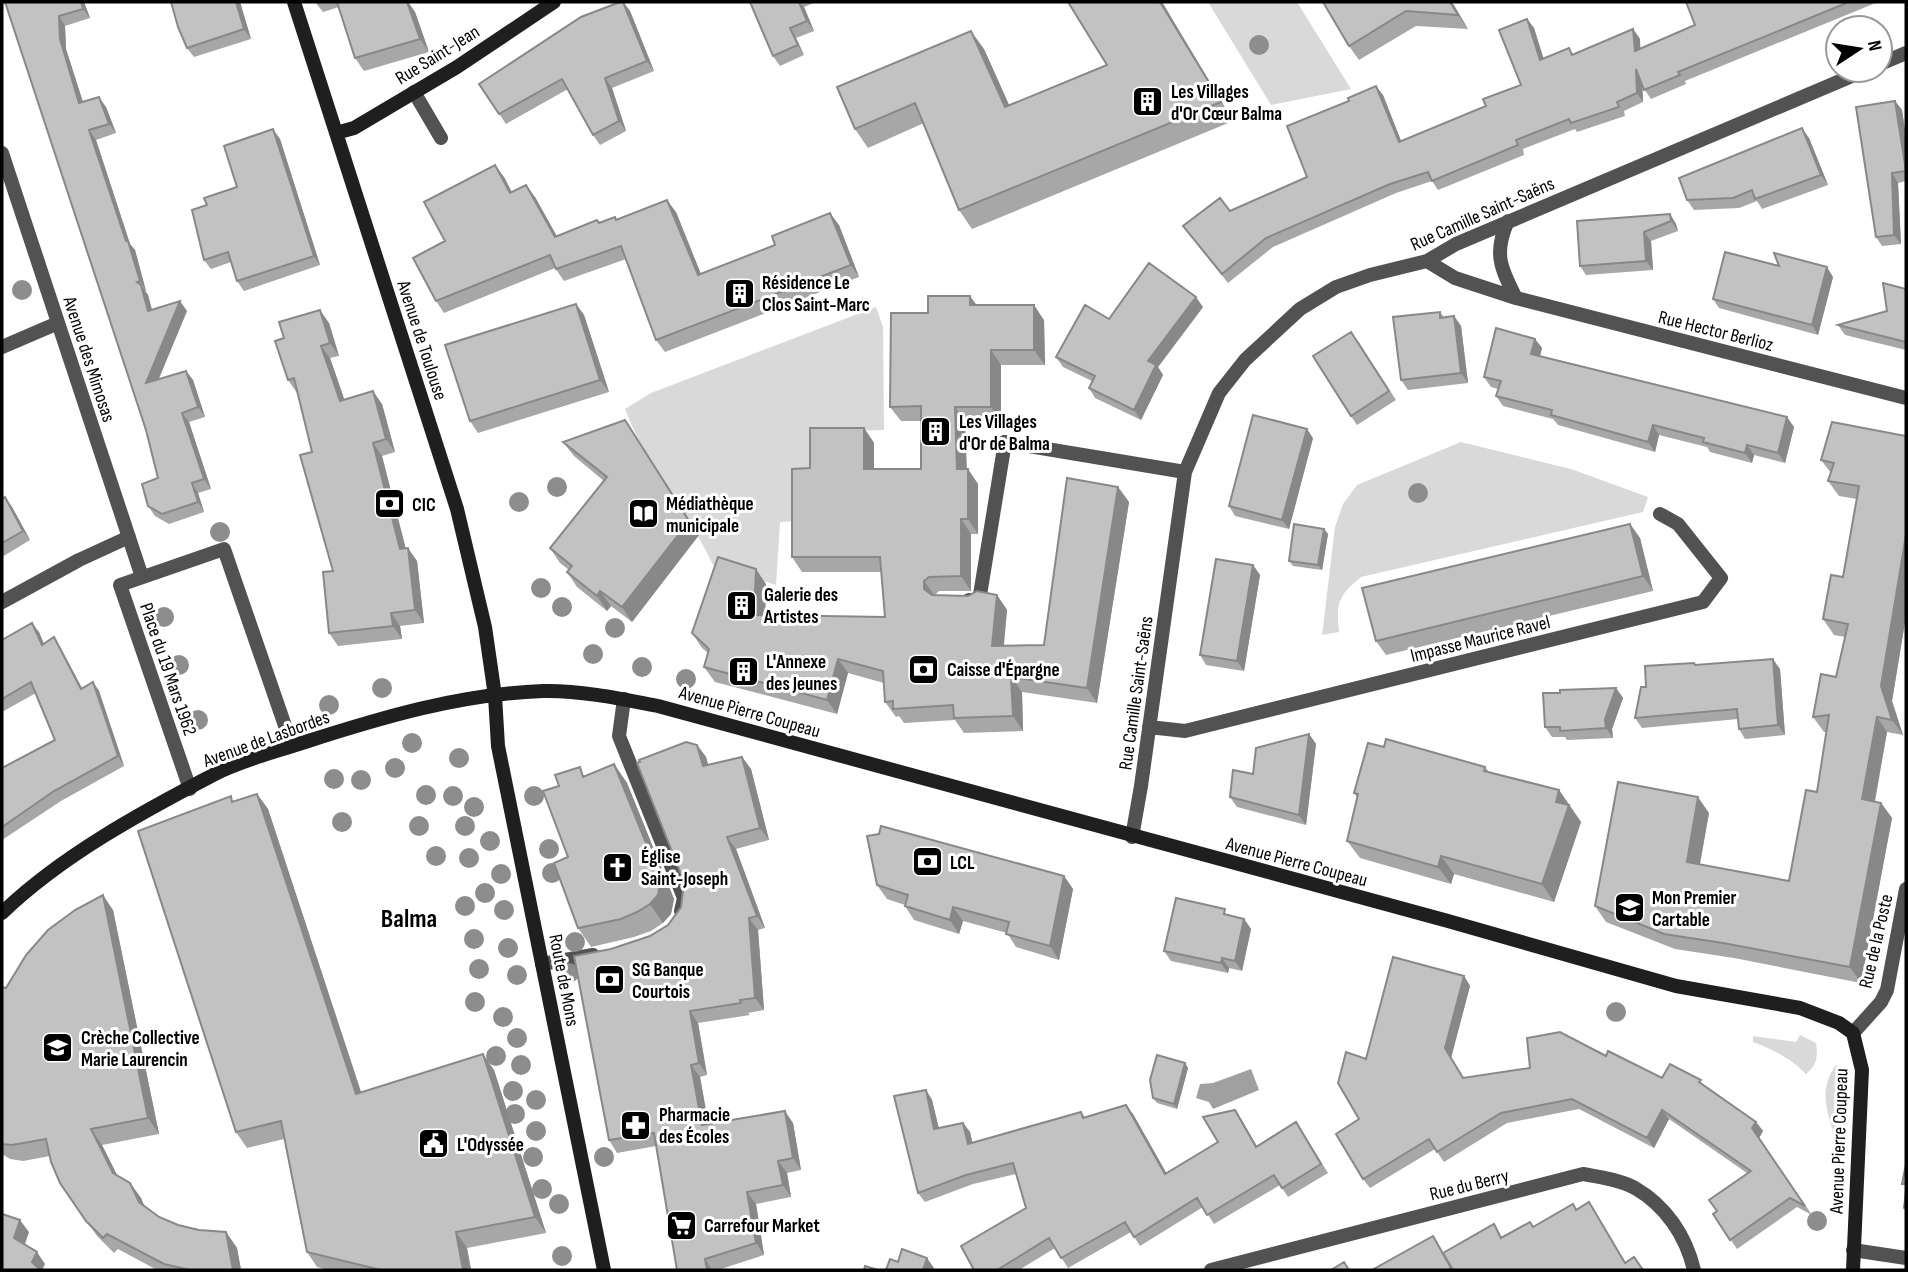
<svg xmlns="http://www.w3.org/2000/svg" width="1908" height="1272" font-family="'Sofia Sans Condensed',sans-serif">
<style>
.green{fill:#d9d9d9}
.water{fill:#a0a0a0}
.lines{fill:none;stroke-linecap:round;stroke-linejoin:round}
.lane{stroke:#525252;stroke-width:14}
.street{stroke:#525252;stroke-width:14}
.secondary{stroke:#1f1f1f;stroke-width:14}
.tree{fill:#8d8d8d}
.wall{fill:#a7a7a7}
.shaded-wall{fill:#888}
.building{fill:#c2c2c2;stroke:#888;stroke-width:2}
.labels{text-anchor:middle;stroke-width:6;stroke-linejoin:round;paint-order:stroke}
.street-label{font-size:19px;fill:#000;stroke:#fff}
.poi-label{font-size:19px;font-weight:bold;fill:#000;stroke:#fff;text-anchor:start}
.district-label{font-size:26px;font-weight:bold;fill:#000;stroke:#fff}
</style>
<rect width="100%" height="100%" fill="#fff"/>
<!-- green -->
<path class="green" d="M1208,2H1297L1351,89L1271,105Z
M876,307L883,327L884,430L820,432L799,521L780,522L776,585L713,565C688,511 646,465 625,409L651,393Z
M1461,442L1571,469L1648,497L1643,512L1361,577C1338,596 1336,603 1339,632L1322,635L1335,527L1343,504L1357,485Z
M1800,1035L1816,1043C1818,1057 1817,1065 1806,1074C1790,1058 1774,1050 1753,1042V1036L1796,1042Z
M1836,1064C1846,1088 1844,1115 1844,1141L1834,1135C1826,1106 1819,1091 1836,1064Z"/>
<!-- water -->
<path class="water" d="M1251,1069L1259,1090L1213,1109L1209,1102L1196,1098L1200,1084L1213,1083Z"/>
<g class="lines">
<!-- lane -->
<path class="lane" d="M414,92L441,138
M969,600L979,601L1005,442"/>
<!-- street -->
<path class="street" d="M1880,64L1906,53
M2,153L142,577
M1508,221C1493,253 1501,269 1516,298
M1427,261L1455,278L1516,298L1906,398
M2,347L58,323
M1005,442L1185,472
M2,602L79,560L129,537
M624,699L619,736L684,898L681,911
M1149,727L1185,731L1703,602L1721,578L1678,524L1660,514
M190,789L120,585L224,549L292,746
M1132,837L1141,786L1185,472L1219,393L1245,360L1300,309L1336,287L1370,275L1427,261L1456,244L1866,70
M542,964L593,955
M1853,1033L1881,1002L1887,990L1906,889
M1853,1250L1906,1258
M1211,1270L1583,1174C1600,1177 1620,1180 1635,1188C1666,1206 1686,1236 1694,1270"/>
<!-- secondary -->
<path class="secondary" d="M294,2L457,509L485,627L495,696L498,746L604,1270
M336,133L354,128L457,67L554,2
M2,913C61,856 142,812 215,774C242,760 275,752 305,742C383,717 460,694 543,691C579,690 622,699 658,706L1448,921L1676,986L1800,1008L1839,1023L1853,1033L1862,1070L1853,1270"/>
</g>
<!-- trees -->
<g class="tree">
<circle cx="1259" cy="45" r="10"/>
<circle cx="22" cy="290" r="10"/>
<circle cx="557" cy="487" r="10"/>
<circle cx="1418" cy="493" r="10"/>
<circle cx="519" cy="502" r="10"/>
<circle cx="220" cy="532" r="10"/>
<circle cx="541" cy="588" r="10"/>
<circle cx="562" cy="607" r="10"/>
<circle cx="164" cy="617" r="10"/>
<circle cx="615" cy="628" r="10"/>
<circle cx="593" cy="654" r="10"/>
<circle cx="179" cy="665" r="10"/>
<circle cx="642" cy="667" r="10"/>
<circle cx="686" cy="679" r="10"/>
<circle cx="382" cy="688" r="10"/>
<circle cx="329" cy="705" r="10"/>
<circle cx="198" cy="720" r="10"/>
<circle cx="412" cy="743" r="10"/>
<circle cx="459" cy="758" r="10"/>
<circle cx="395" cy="768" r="10"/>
<circle cx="334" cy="779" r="10"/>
<circle cx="361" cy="780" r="10"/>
<circle cx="426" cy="795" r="10"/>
<circle cx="453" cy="796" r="10"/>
<circle cx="534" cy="796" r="10"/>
<circle cx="474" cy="807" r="10"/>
<circle cx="342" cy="822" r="10"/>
<circle cx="419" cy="826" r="10"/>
<circle cx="465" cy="826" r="10"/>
<circle cx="490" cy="841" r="10"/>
<circle cx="549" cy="849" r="10"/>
<circle cx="436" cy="856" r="10"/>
<circle cx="469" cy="858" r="10"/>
<circle cx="552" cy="873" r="10"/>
<circle cx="501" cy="874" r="10"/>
<circle cx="485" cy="893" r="10"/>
<circle cx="465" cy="906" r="10"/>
<circle cx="504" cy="910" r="10"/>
<circle cx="474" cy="939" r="10"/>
<circle cx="575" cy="942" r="10"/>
<circle cx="508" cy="948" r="10"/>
<circle cx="479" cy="969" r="10"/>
<circle cx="569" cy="973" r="10"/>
<circle cx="517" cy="975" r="10"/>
<circle cx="475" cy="1002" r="10"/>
<circle cx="1616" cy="1012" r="10"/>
<circle cx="503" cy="1017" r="10"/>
<circle cx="517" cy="1038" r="10"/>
<circle cx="496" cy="1056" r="10"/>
<circle cx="521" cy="1065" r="10"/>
<circle cx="513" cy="1091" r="10"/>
<circle cx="536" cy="1100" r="10"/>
<circle cx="515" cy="1114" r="10"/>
<circle cx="536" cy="1131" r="10"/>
<circle cx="533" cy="1157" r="10"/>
<circle cx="604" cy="1157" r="10"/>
<circle cx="542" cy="1189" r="10"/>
<circle cx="559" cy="1204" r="10"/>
<circle cx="1817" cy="1221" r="10"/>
<circle cx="562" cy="1256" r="10"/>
</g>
<!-- wall -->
<path class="wall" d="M5,2H84L90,18L65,26L66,49L83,102L106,107L116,133L96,140L130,244L135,250L146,291H145L148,295L152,310L187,311L158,379L186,371L193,380L205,417L189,422L211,489L198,493L204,512L169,524L155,516L148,506L158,478L146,430Z
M240,2L251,39L194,57L187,48Z
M315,2H408L415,12L429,52L364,71L355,58L339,7L323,12Z
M623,2L630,11L654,71L612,88L626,131L600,145L593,135L568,89L506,124L479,84Z
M750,2H816L804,7L814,31L796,38L804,55L780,66L773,56Z
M1162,2L1233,121L972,229L959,210L924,123L868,148L855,129L984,49L1009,105L1107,65Z
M1323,2H1452L1468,29L1416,26L1359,60L1349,46Z
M1686,2H1878L1685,81L1686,84L1651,99L1642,86L1643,102L1624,111L1625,116L1577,132L1575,129L1523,149L1524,155L1438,190L1432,181L1396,193L1273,247L1228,283L1183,226L1230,211L1307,177L1383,95L1401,141L1486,106L1521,85L1527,19L1534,28L1543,59L1574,55L1633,29L1640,39V48L1695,25Z
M1895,101L1902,110L1906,137V181L1898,183L1901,244L1882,246L1876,237Z
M1809,138L1828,185L1762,209L1757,201L1739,208L1694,210L1687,200Z
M280,139L320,265L244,291L237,281L231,262L211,269L204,260L207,205L237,187Z
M504,177L512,192L535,197L557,237L599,223L676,212L701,274L839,225L859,277L665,352L656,340L626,259L564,281L555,268L444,313L436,301L445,241Z
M1670,214L1676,224L1678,231L1651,241L1653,270L1586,275L1580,266Z
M1779,266L1833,277L1818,335L1719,308L1713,299Z
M1906,289V350L1845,335L1838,325L1887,311Z
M576,304L584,315L609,392L478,433L470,421Z
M976,305L1044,320L1045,365H1001V422H965L967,469L978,484V534H971V591H939L935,595H997L1007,610L1004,646L1044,645L1118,487L1129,502L1097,703L1022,692L1023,731L964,733L955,720L904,723L899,716L896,717L885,702L884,683L848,673L837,714L715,682L704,667L708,653L702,648L692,633L766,584L765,615L885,617L881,572H802L792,557L810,468L864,428L874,443V469H921V421H901L890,407L928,313Z
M1203,307L1158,367L1163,375L1141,420L1095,398L1089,388L1092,381L1063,367L1056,357L1109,319Z
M1440,312L1444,317L1454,316L1461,326L1468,383L1408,390L1401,380Z
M329,323L339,356L330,358L344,399L382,404L395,452L382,456L406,549L417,561L424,623L400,626L402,639L338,646L329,633L333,571L312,452L297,393L288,380L284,338Z
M1535,339L1542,348L1540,356L1794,427L1785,463L1754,455L1752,463L1710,452L1707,447L1659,435L1655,452L1558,425L1553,419L1503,406L1496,396L1498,389L1491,387L1484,377Z
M1358,341L1396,400L1357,425L1351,416Z
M625,420L699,535L632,622L611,606L607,611L577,587L567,572L569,570L560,563L550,548L604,481L574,456L563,442Z
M1906,436V616L1892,701L1903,735L1887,732L1875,802L1881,803L1892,818L1861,983L1734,958L1675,949L1606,922L1595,906L1709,813L1700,865L1789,881L1817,792L1826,732H1824L1813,717L1836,677L1845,637L1834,635L1823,619L1843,577L1857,499L1839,496L1828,481L1831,473L1821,460Z
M1313,438L1289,529L1235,516L1229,506Z
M2,499L12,507L30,540L2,557Z
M1630,524L1640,538L1653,591L1386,655L1376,641Z
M1324,529L1328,534L1322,570L1293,566L1289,561Z
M1253,565L1260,575L1244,671L1206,665L1200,655Z
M39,632L44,644L60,647L82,688L93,682L99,691L124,766L61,801L2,840V767L55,740L36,693L2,712V640Z
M1694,663L1696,665L1780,669L1785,735L1745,739L1739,729L1738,719L1642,728L1635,718L1646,687Z
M1616,688L1623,698L1612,729L1613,738L1567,740L1565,737H1552L1545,727L1560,693Z
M1309,734L1316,744L1306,825L1237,807L1230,797L1253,774Z
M697,745L706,757L708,765L742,757L751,769L769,840L736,849L765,928L758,930L764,1010L748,1013L750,1015L698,1023L707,1075L700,1077L708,1124L793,1123L801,1170L787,1173L791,1197L756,1204L764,1255L718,1270H677L656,1146L617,1153L609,1140L611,949L650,936L668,925L681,907L684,882Z
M614,764L627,783L674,899L671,914L663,923L651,931L634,937L591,947L578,928L559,786Z
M1485,767L1489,772L1559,790L1581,822L1554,902L1454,874L1451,884L1360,858L1347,841L1357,797L1354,793Z
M257,794L268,809L361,1093L494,1070L546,1233L467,1248L471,1270H330L317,1267L307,1252L284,1139L247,1148L236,1132L235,801Z
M1064,876L1073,889L1059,960L1016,947L1007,933L963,921L959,934L914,920L905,906V905L887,899L877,885Z
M113,910L159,1134L102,1145L117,1175L130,1183L141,1198L144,1206L159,1217L178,1225L199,1230L226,1232L237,1248L241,1270H157L118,1249L114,1253L97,1236L60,1183L50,1156L23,1161L10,1159L2,1154V987L6,988Z
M1230,916L1244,919L1251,929L1242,971L1229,968L1228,973L1171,961L1164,951Z
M1464,976L1470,986L1451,1058L1464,1078L1606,1056L1662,1078L1706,1087L1756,1122L1763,1131L1759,1138L1812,1215L1797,1207L1737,1249L1713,1214L1717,1211L1747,1173L1669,1119L1654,1148L1579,1109L1507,1123L1444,1162L1435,1149L1370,1188L1363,1179L1359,1119L1366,1059Z
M1185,1063L1188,1068L1177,1109L1157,1103L1153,1098Z
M926,1090L932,1100L939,1128L963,1123L970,1132L972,1143L1081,1112L1085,1117L1133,1114L1166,1173L1218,1142L1241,1119L1257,1146L1302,1131L1328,1173L1288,1197L1280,1185L1214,1224L1203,1207L1140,1246L1131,1232L1068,1268L1055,1248L1019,1270H974L1026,1208L1016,1174L973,1184L925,1202L918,1193Z"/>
<!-- shaded-wall -->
<path class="shaded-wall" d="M81,2H84L90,18L83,9Z
M236,2H240L251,39L244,29Z
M407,2H408L415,12L429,52L420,39Z
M623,2L630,11L654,71L647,61Z
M799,2L804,7L814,31L807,21Z
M1160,2H1162L1233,121L1221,102Z
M1450,2H1452L1468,29L1458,15Z
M59,16L65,26L66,49L86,112L79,103L60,39Z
M1527,19L1534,28L1547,69L1540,60Z
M790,28L796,38L804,55L798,45Z
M1633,29L1640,39L1641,60L1635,51Z
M971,31L984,49L1018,125L1005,107Z
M1636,69L1642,78L1643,102L1637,93Z
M605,78L612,88L626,131L619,121Z
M1376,86L1383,95L1405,151L1399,142Z
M99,97L106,107L116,133L109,124Z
M1895,101L1902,110L1906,137V167Z
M1802,128L1809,138L1828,185L1821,175Z
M273,129L280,139L320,265L314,256Z
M89,130L96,140L130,244L135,250L146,291L140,281Z
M495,165L504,177L518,205L510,193Z
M1892,173L1898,183L1901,244L1894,235Z
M526,185L535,197L564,249L555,237Z
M667,200L676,212L706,287L698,275Z
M830,213L839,225L859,277L851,265Z
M1670,214L1676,224L1678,231L1671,221Z
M1644,232L1651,241L1653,270L1646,261Z
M1827,267L1833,277L1818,335L1812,325Z
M141,285L148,295L155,321L148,311Z
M970,296L981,311L970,305Z
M1196,297L1203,307L1158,367L1163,375L1141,420L1134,410L1148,361Z
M180,301L187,311L153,393L146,383Z
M576,304L584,315L609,392L600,380Z
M1034,305L1044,320L1045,365L1034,350Z
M320,310L329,323L339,356L330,343Z
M1454,316L1461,326L1468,383L1461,373Z
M1535,339L1542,348L1538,364L1531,354Z
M321,346L330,358L349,413L340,401Z
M991,350L1001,365V422L991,407Z
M186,371L193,380L205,417L198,407Z
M373,391L382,404L395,452L386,439Z
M955,407L965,422L967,484L957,469Z
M182,413L189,422L211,489L204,479Z
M1787,417L1794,427L1785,463L1778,453Z
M625,420L699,535L632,622L622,607Z
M1653,425L1659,435L1655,452L1648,442Z
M864,428L874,443V484L864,469Z
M1307,429L1313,438L1289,529L1282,520Z
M373,443L382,456L409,562L400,549Z
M1747,445L1754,455L1752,463L1745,453Z
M968,469L978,484V534L968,519Z
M192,483L198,493L204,512L198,502Z
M1118,487L1129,502L1097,703L1087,688Z
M5,497L12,507L30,540L23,531Z
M961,519L971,534V591L961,576Z
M1630,524L1640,538L1653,591L1643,576Z
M1324,529L1328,534L1322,570L1318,565Z
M1906,535V616L1892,701L1903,735L1892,720L1881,686Z
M408,548L417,561L424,623L415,610Z
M1253,565L1260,575L1244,671L1237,661Z
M756,569L766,584L765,629L754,615Z
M924,581L935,596L924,589Z
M600,591L611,606L607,611L597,596Z
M997,595L1007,610L1002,661L992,646Z
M391,613L400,626L402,639L393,626Z
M32,623L39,632L48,654L42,645Z
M54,637L60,647L87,698L81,689Z
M838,659L848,673L837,714L827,700Z
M1773,659L1780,669L1785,735L1778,725Z
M1011,677L1022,692L1023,731L1013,716Z
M93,682L99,691L124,766L118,756Z
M1616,688L1623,698L1612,729L1613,738L1606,728L1605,719Z
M1877,717L1887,732L1872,815L1862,799Z
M1309,734L1316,744L1306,825L1299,815Z
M697,745L706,757L712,778L703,766Z
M742,757L751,769L769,840L760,828Z
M614,764L627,783L674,899L671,914L663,923L650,904Z
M1559,790L1581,822L1554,902L1542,884L1556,802Z
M257,794L268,809L367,1110L356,1094Z
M1698,797L1709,813L1697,878L1687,862Z
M1881,803L1892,818L1861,983L1850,967Z
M727,837L736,849L765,928L757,916Z
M1441,856L1454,874L1451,884L1438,867Z
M1064,876L1073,889L1059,960L1050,946Z
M103,895L113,910L159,1134L148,1118Z
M953,907L963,921L959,934L950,920Z
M749,918L758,930L764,1010L755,998Z
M1244,919L1251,929L1242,971L1235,961Z
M1222,958L1229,968L1228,973L1221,963Z
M1464,976L1470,986L1451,1058L1470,1088L1445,1048Z
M690,1011L698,1023L707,1075L699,1063Z
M483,1054L494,1070L546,1233L535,1217Z
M1185,1063L1188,1068L1177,1109L1174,1104Z
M691,1065L700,1077L711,1137L702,1125Z
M926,1090L932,1100L941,1138L934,1129Z
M1126,1105L1133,1114L1172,1183L1165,1174Z
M1235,1110L1241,1119L1262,1156L1256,1147Z
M1662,1110L1669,1119L1654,1148L1647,1138Z
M785,1111L793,1123L801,1170L793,1158Z
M1756,1122L1763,1131L1759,1138L1812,1215L1752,1128Z
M963,1123L970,1132L975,1153L968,1144Z
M91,1129L102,1145L124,1189L113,1173Z
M778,1161L787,1173L791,1197L783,1185Z
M130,1183L141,1198L149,1217L139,1202Z
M747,1192L756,1204L764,1255L756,1243Z
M20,1220L29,1232L23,1250L14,1238Z
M226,1232L237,1248L241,1270H233Z
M456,1232L467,1248L471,1270H463Z
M37,1252L45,1264L42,1270H38L32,1262Z
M927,1258L934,1268L933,1270H923Z
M705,1259L712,1270H707Z"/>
<!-- building -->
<path class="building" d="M5,2H81L83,9L59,16L60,39L79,103L99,97L109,124L89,130L126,241H128L140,281L137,282L141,285L148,311L180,301L146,383L186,371L198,407L182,413L204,479L192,483L198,502L162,514L148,506L142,484L158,478L146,430Z
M171,2H236L244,29L187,48L178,27Z
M337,2H407L420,39L355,58Z
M620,2H623L647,61L605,78L619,121L593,135L562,79L499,114L479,84L581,17Z
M750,2H799L807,21L790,28L798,45L773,56Z
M1068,2H1160L1221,102L959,210L915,103L855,129L837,87L971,31L1005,107L1107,65Z
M1323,2H1450L1458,15L1406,11L1349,46Z
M1686,2H1849L1678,72L1680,75L1644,90L1636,69L1637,93L1617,102L1619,107L1571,123L1569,119L1516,140L1518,145L1432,181L1428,172L1390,184L1266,238L1222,274L1183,226L1220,198L1230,211L1307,177L1287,126L1349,101L1348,98L1376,86L1399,142L1486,106L1483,99L1521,85L1499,30L1527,19L1540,60L1569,48L1572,55L1633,29L1635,51L1695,25Z
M1895,101L1906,171L1892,173L1894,235L1876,237L1856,107Z
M1802,128L1821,175L1755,199L1752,190L1733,198L1687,200L1679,178Z
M273,129L314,256L237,281L228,252L204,260L192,210L207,205L204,198L237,187L224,146Z
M495,165L510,193L526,185L555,237L597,220L599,223L615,217L616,220L667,200L698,275L775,245L772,236L830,213L851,265L656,340L621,246L556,269L550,255L436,301L413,258L445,241L424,202Z
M1670,214L1671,221L1644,232L1646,261L1580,266L1577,221Z
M1725,252L1779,266L1774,253L1827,267L1812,325L1713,299Z
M1149,263L1196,297L1148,361L1156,365L1134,410L1089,388L1095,376L1056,357L1085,305L1109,319Z
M1883,283L1906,289V342L1838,325L1887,311Z
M928,296H970V305H1034V350H991V407H955L957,469H968V519H961V576L929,577L924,581V589L932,595L968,596L977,591L997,595L992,646L1044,645L1067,478L1118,487L1087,688L1011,677L1013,716L954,718L953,705L893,709V701L885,702L883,671L838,659L827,700L704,667L709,649L692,633L718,557L756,569L754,615L885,617L880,557H792V469L810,468V428H864V469H921V406L890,407L891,313H928Z
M576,304L600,380L470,421L445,345Z
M320,310L330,343L321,346L340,401L373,391L386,439L373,443L400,549L408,548L415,610L391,613L393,626L329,633L323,572L333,571L300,455L312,452L294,378L288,380L275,341L284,338L279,322Z
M1440,312V318L1454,316L1461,373L1401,380L1393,317Z
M1496,328L1535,339L1531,354L1787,417L1778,453L1747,445L1745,453L1703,442L1704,438L1653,425L1648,442L1551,415L1552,410L1496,396L1501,381L1484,377Z
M1351,332L1389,391L1351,416L1313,356Z
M1253,415L1307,429L1282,520L1229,506Z
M625,420L689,521L622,607L600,591L597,596L567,572L572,566L550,548L607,477L563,442Z
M1832,422L1906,436V535L1881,686L1892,720L1877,717L1862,799L1881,803L1850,967L1723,943L1664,934L1595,906L1618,782L1698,797L1687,862L1789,881L1806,790L1817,792L1829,715L1813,717L1821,674L1836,677L1848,624L1823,619L1831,575L1843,577L1859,486L1828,481L1834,463L1821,460Z
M5,497L23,531L2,543V499Z
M1294,524L1324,529L1318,565L1289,561Z
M1630,524L1643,576L1376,641L1362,588Z
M1216,559L1253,565L1237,661L1200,655Z
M32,623L42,645L54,637L81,689L93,682L118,756L54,791L2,827V768L55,740L31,682L2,699V640Z
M1773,659L1778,725L1739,729L1737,709L1635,718L1641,687H1646L1645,666L1694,663L1695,665Z
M1616,688L1605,719L1606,728L1560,731V727H1545L1543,693H1560V690Z
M1309,734L1299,815L1230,797L1233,770L1253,774L1256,748Z
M1386,739L1485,767L1484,771L1559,790L1556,802L1569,805L1542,884L1441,856L1438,867L1347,841L1358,794L1354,793L1368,743L1384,747Z
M686,742L697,745L703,766L742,757L760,828L727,837L757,916L749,918L755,998L740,1000L741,1003L690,1011L699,1063L691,1065L702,1125L785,1111L793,1158L778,1161L783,1185L747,1192L756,1243L705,1259L707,1270H677L654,1133L609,1140L574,956L611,949L650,936L668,925L681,907L684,882L637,763L640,762L639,760Z
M614,764L661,880L658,895L650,904L637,912L621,919L578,928L554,863L568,857L543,791L559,786L555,775L580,767L583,777Z
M257,794L356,1094L483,1054L535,1217L456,1232L463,1270H381L307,1252L281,1121L236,1132L138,831L231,796L232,802Z
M881,826L1064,876L1050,946L1006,934L1009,922L953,907L950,920L905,906L908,895L877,885L867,836L879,834Z
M103,895L148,1118L91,1129L113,1173L130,1183L139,1202L159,1217L178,1225L199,1230L226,1232L233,1270H190L164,1264L107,1234L103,1238L86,1221L60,1183L51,1162L46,1139L12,1145L2,1144V987L6,988L26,955L48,930L75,910Z
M1176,898L1225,909L1224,914L1244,919L1235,961L1222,958L1221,963L1164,951Z
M1393,957L1464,976L1445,1048L1463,1078L1530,1068L1527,1038L1560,1032L1606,1056L1608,1051L1662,1078L1670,1064L1701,1080L1699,1082L1756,1122L1752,1128L1805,1206L1790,1198L1730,1240L1713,1214L1717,1211L1709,1200L1751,1171L1662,1110L1647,1138L1572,1099L1501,1113L1437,1152L1429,1139L1363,1179L1336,1134L1359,1119L1338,1083L1346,1052L1366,1059Z
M1157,1055L1185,1063L1174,1104L1153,1098L1150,1080Z
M926,1090L934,1129L963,1123L968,1144L1081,1112L1083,1118L1126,1105L1165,1174L1218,1142L1203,1117L1235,1110L1256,1147L1296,1122L1321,1164L1282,1188L1274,1175L1207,1215L1197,1198L1134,1237L1125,1222L1061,1258L1049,1238L997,1270H974L961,1246L1026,1208L1013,1163L966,1175L918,1193L894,1096Z
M1906,1164V1184H1902Z
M1906,1191V1209L1904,1208Z
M1589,1202L1625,1263L1634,1257L1643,1270H1453L1443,1253L1494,1224L1501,1238L1530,1222L1533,1227L1573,1204L1576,1210Z
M2,1214L20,1220L14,1238L37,1252L32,1262L40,1270H2Z
M1433,1236L1451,1268L1448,1270H1372Z
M902,1249L927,1258L923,1270H886L890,1259L898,1262Z
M1344,1262L1349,1270H1331Z
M865,1266L878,1270H864Z"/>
<!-- icons -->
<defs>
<symbol id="building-square" viewBox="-11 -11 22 22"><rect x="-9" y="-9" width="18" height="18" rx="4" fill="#000" stroke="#fff"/><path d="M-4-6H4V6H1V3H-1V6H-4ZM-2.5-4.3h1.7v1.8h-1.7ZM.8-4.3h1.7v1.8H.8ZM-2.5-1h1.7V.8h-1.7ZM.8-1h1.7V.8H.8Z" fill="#fff"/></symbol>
<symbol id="bank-square" viewBox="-11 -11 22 22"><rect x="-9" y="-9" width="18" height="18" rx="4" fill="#000" stroke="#fff"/><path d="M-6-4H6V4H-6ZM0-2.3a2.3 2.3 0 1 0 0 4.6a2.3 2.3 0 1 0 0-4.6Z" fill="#fff"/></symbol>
<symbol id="library-square" viewBox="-11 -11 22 22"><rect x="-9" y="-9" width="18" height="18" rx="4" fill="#000" stroke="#fff"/><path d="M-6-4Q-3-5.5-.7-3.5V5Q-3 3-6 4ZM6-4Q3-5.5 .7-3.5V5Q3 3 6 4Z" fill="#fff"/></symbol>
<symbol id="church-square" viewBox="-11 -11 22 22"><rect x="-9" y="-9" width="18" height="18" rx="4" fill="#000" stroke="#fff"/><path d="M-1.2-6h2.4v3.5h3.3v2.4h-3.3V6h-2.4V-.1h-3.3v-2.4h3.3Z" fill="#fff"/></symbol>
<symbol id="school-square" viewBox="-11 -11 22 22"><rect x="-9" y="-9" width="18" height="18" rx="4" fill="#000" stroke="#fff"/><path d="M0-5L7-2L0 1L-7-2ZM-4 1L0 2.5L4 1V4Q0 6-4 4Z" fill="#fff"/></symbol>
<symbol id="pharmacy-square" viewBox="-11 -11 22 22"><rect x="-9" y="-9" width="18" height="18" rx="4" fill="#000" stroke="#fff"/><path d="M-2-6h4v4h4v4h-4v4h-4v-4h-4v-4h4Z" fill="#fff"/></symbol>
<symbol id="civic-square" viewBox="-11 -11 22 22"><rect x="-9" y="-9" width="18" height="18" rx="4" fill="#000" stroke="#fff"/><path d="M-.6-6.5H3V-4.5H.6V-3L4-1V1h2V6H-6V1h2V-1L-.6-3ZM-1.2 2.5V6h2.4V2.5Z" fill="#fff"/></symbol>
<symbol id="supermarket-square" viewBox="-11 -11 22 22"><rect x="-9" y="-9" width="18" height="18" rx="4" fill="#000" stroke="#fff"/><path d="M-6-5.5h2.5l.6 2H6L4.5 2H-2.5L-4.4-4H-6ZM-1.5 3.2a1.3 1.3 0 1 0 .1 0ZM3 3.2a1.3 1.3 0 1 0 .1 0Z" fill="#fff"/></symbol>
</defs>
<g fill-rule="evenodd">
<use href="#building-square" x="1130" y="84" width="35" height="35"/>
<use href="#building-square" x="722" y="276" width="35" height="35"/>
<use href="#building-square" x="918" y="414" width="35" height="35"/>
<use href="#bank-square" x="372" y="486" width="35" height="35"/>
<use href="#library-square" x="626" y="496" width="35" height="35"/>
<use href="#building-square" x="724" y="588" width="35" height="35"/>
<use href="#bank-square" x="906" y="652" width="35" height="35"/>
<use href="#building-square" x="726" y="654" width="35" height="35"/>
<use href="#bank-square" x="910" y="844" width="35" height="35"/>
<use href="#church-square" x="600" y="850" width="35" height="35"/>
<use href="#school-square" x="1612" y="890" width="35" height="35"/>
<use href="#bank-square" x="592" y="962" width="35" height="35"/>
<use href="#school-square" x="40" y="1030" width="35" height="35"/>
<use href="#pharmacy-square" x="618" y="1108" width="35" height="35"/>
<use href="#civic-square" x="416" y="1126" width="35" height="35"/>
<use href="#supermarket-square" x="664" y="1208" width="35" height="35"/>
</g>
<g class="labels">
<!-- street labels -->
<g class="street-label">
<text transform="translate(437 54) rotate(-32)" y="7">Rue Saint-Jean</text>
<text transform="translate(1482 213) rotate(-24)" y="7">Rue Camille Saint-Saëns</text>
<text transform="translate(1716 330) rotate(14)" y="7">Rue Hector Berlioz</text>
<text transform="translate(423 340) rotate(72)" y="7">Avenue de Toulouse</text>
<text transform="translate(90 359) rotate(72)" y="7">Avenue des Mimosas</text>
<text transform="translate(1480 638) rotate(-14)" y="7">Impasse Maurice Ravel</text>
<text transform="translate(169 669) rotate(71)" y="7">Place du 19 Mars 1962</text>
<text transform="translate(1135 693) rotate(-82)" y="7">Rue Camille Saint-Saëns</text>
<text transform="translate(750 711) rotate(16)" y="7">Avenue Pierre Coupeau</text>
<text transform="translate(266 738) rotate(-20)" y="7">Avenue de Lasbordes</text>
<text transform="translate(1297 861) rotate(15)" y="7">Avenue Pierre Coupeau</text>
<text transform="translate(1875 941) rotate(-77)" y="7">Rue de la Poste</text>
<text transform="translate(565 980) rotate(79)" y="7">Route de Mons</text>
<text transform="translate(1838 1141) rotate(-88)" y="7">Avenue Pierre Coupeau</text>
<text transform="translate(1469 1184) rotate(-14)" y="7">Rue du Berry</text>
</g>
<!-- poi labels -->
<g class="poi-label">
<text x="1171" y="98">Les Villages<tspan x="1171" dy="22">d'Or Cœur Balma</tspan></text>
<text x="762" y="289">Résidence Le<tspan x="762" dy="22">Clos Saint-Marc</tspan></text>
<text x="959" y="428">Les Villages<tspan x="959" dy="22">d'Or de Balma</tspan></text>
<text x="666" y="510">Médiathèque<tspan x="666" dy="22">municipale</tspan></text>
<text x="412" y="511">CIC</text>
<text x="764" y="601">Galerie des<tspan x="764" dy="22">Artistes</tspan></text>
<text x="766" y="668">L'Annexe<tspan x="766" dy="22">des Jeunes</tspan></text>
<text x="947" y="676">Caisse d'Épargne</text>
<text x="641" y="863">Église<tspan x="641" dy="22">Saint-Joseph</tspan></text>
<text x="950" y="869">LCL</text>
<text x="1652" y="904">Mon Premier<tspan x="1652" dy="22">Cartable</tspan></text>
<text x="632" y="976">SG Banque<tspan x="632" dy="22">Courtois</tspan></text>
<text x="81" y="1044">Crèche Collective<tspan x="81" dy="22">Marie Laurencin</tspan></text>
<text x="659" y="1121">Pharmacie<tspan x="659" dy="22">des Écoles</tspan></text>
<text x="457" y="1151">L'Odyssée</text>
<text x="704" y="1232">Carrefour Market</text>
</g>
<!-- district labels -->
<g class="district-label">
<text x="409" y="927">Balma</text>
</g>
</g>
<!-- border -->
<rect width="1908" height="1272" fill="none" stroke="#000000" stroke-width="7"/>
<!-- north arrow -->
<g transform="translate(1859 49) rotate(78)"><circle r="33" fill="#ffffff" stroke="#999999" stroke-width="2"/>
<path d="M0-5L12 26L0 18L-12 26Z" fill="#000000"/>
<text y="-10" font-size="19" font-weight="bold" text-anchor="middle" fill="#000000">N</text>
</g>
</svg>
